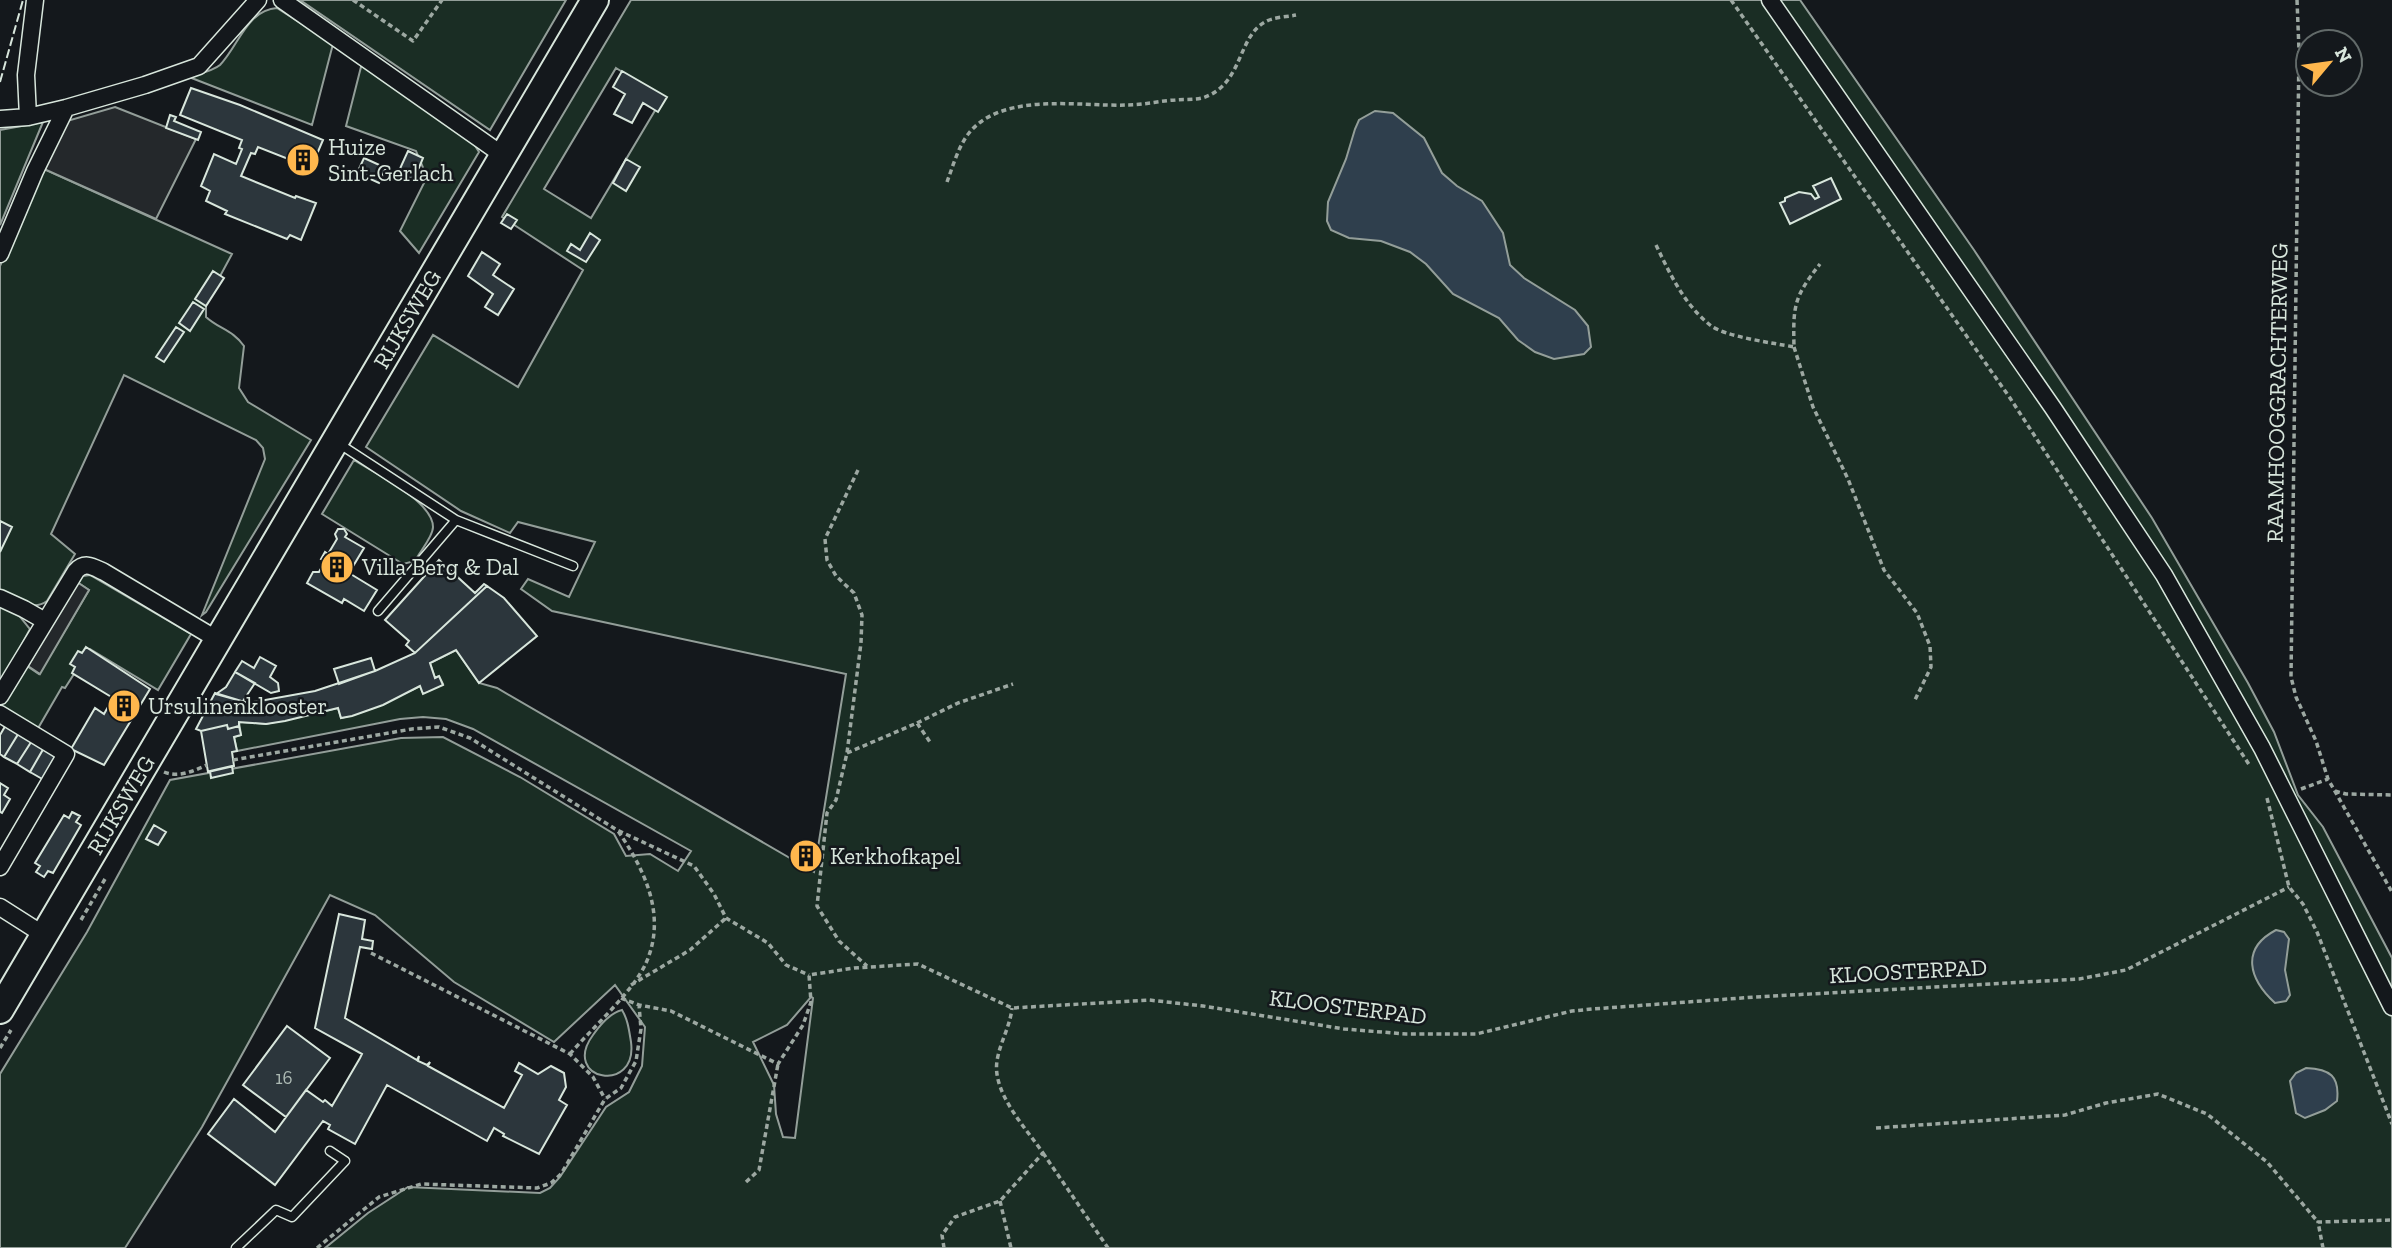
<svg xmlns="http://www.w3.org/2000/svg" width="2392" height="1248" font-family="'Zilla Slab',serif">
<style>
.green{fill:#1a2d24;stroke:#939e99;stroke-width:2;fill-rule:evenodd}
.parking{fill:#24282b;stroke:#939e99;stroke-width:2}
.water{fill:#2f3f4d;stroke:#939e99;stroke-width:2}
.building{fill:#2c363c;stroke:#d8e6dc;stroke-width:2}
.lines{fill:none;stroke-linecap:round;stroke-linejoin:round}
.service-casing{stroke:#d8e6dc;stroke-width:11}
.minor-casing{stroke:#d8e6dc;stroke-width:19}
.primary-casing{stroke:#d8e6dc;stroke-width:30}
.path{stroke:#9da8a2;stroke-width:3.5;stroke-dasharray:5 3.5;stroke-linecap:butt}
.service{stroke:#14181c;stroke-width:8}
.minor{stroke:#14181c;stroke-width:16}
.primary{stroke:#14181c;stroke-width:26}
.fence{stroke:#d8e6dc;stroke-width:2;stroke-dasharray:9 3.5;stroke-linecap:butt}
.labels{text-anchor:middle;stroke-width:5;stroke-linejoin:round;paint-order:stroke}
.number-label{font-size:19px;fill:#adbab4}
.poi-label{font-size:23px;fill:#d8e6dc;stroke:#14181c;text-anchor:start}
.street-label{font-size:23px;fill:#d8e6dc;stroke:#14181c}
</style>
<rect width="100%" height="100%" fill="#14181c"/>
<!-- green -->
<path class="green" d="M300,0H566L490,130Z
M631,0H1800L1974,250L2152,518L2248,683L2274,732L2298,795L2323,827L2392,958V1248H325L368,1213L408,1187L540,1193L550,1188L560,1177L606,1107L629,1092L642,1066L645,1027L615,985L554,1042L454,982L375,915L330,895L202,1127L125,1248H0V1074L87,932L170,780L401,738L443,737L520,777L614,834L626,856L650,854L678,871L691,851L473,729L446,719L423,717L400,719L237,751L234,737L241,735L239,722L266,724L338,708L341,718C369,712 393,699 420,686L423,693L443,684L439,676L435,678L430,663L456,650L479,683L497,688L814,872L846,674L552,611L521,589L528,579L569,597L595,542L518,522L510,533L461,511L366,447L433,335L518,387L583,270L502,217ZM616,68L663,97L591,218L544,189ZM811,997L813,998L795,1138L783,1137L776,1114L774,1085L753,1042L787,1025Z
M277,8L333,44L312,125L189,77C198,74 213,71 220,65C239,45 247,10 277,8Z
M362,63L474,144L479,152L419,253L400,231L427,177L416,151L346,126Z
M43,122L0,225V130Z
M44,169L232,254L206,302V317C219,329 233,330 244,346L239,388L248,402L311,440L206,612L202,615L265,459L263,448L256,440L124,375L51,534L75,554L47,601C33,612 15,599 0,593V266Z
M354,460C374,473 433,501 433,527C433,537 420,551 415,561L403,564L322,514Z
M90,575L191,634L158,690L90,649L65,688L62,687L37,730L0,708V705L24,664L39,674L89,590L77,582L83,576Z
M0,602L13,608L30,629L0,685Z
M622,1010C628,1020 629,1030 631,1042C638,1095 560,1080 593,1035C600,1025 610,1013 622,1010Z"/>
<!-- parking -->
<path class="parking" d="M115,107L196,139L156,219L44,169L67,121Z
M77,582L89,590L40,674L28,666Z"/>
<!-- water -->
<path class="water" d="M1375,111L1393,113L1424,138L1442,173L1457,186L1482,201L1503,233L1510,265L1524,278L1575,310L1588,326L1591,347L1584,354L1554,359L1535,352L1518,340L1499,318L1453,294L1426,264L1410,252L1381,241L1349,238L1331,230L1327,221L1328,202L1346,159L1355,129L1359,120Z
M2276,930L2284,932L2289,939L2285,970L2290,995L2286,1001L2275,1003C2249,979 2240,949 2276,930Z
M2306,1068C2330,1069 2340,1076 2337,1101L2325,1110L2305,1118L2296,1113L2290,1081L2296,1073Z"/>
<!-- building -->
<path class="building" d="M622,71L667,97L658,112L643,103L632,123L614,114L625,94L613,87Z
M191,88L240,105L323,140L311,168L258,147L255,154L251,153L241,176L295,198L296,196L316,203L301,240L290,235L287,239L225,214L227,211L206,201L210,191L201,186L214,154L236,164L242,149L239,148L242,140L180,115Z
M170,115L176,117L174,121L201,132L198,140L166,128Z
M408,151L423,158L414,180L398,173Z
M364,158L386,168L379,183L357,173Z
M626,159L640,167L626,191L613,183Z
M1831,178L1841,199L1790,224L1780,203L1785,201V198L1799,192L1811,194L1815,199L1819,197L1813,186Z
M507,214L517,220L511,229L501,223Z
M590,233L600,240L586,262L567,251L571,244L580,250Z
M482,252L500,264L493,275L514,289L498,315L485,307L493,294L468,276Z
M213,271L224,278L206,306L195,299Z
M193,302L204,309L190,331L179,323Z
M176,327L184,332L164,362L156,357Z
M0,521L12,527L0,552Z
M338,529H344L347,534L345,537L364,548L349,573L377,590L364,611L344,599L342,603L307,583L313,572H319L325,561L321,559L325,552L328,554L337,539L335,534Z
M439,560L475,593L484,584L487,586L415,653L406,645L409,641L385,620Z
M487,586L504,598L537,636L479,683L456,650L430,663L435,678L439,676L443,685L423,694L420,686L383,705L352,716L341,718L338,708L285,721L266,724L239,722V726L228,729L227,725L201,731L196,729L215,693L248,703L315,691L375,671L415,653Z
M86,647L150,689L104,765L71,749L95,708L104,714L113,698L72,673L75,667L70,664L78,651L82,653Z
M260,657L276,666L270,677L278,683L279,691L271,693L235,672L242,661L254,668Z
M371,658L375,671L339,684L334,669Z
M235,672L255,683L243,701L245,702L216,694L226,687Z
M7,723L20,731L4,757L0,754V735Z
M227,725L228,729L239,726L241,735L234,737L237,751L232,752L234,766L208,772L201,731Z
M20,731L33,739L17,764L4,757Z
M33,739L45,746L30,772L17,764Z
M45,746L59,755L44,780L30,772Z
M232,766L233,773L211,778L210,771Z
M0,783L8,788L4,795L10,799L2,813L0,812Z
M72,812L80,816L76,822L81,825L53,873L48,871L44,877L36,872L40,866L35,863L64,815L69,818Z
M154,825L166,832L158,845L146,839Z
M801,844L814,846L812,868L798,866Z
M339,914L365,920L362,939L373,941L372,949L360,947L345,1018L417,1060L419,1056L418,1061L427,1065L430,1062L428,1066L504,1108L522,1075L515,1071L519,1063L538,1074L551,1066L564,1073L566,1087L559,1100L567,1105L539,1154L503,1136L504,1134L494,1128L487,1141L387,1085L355,1144L328,1129L330,1125L323,1121L275,1185L208,1134L234,1099L275,1132L306,1090L323,1102L325,1100L332,1106L360,1058L362,1054L315,1028Z
M287,1026L330,1058L286,1117L243,1085Z"/>
<g class="lines">
<defs>
<path id="service" d="M338,443L456,520L573,566
M378,611L456,520
M236,1248L276,1210L292,1217L345,1161L330,1151"/>
<path id="minor" d="M282,0L504,156
M1770,0L2053,408L2164,575L2262,748L2392,1007
M28,117L26,75L35,0
M0,119L28,117L66,108L145,85L199,66L258,0
M0,254L35,171L66,108
M0,598L24,609L45,621
M0,696L76,571C85,561 93,567 104,572L218,640
M0,714L66,754L0,867
M0,907L44,935"/>
<g id="primary">
<path id="s1" d="M0,1010L595,0"/>
</g>
</defs>
<!-- service casing -->
<use href="#service" class="service-casing"/>
<!-- minor casing -->
<use href="#minor" class="minor-casing"/>
<!-- primary casing -->
<use href="#primary" class="primary-casing"/>
<!-- path -->
<path class="path" d="M353,0L413,41L442,0
M1731,0L2010,398L2250,766
M2297,0L2299,50L2291,677L2296,697L2316,741L2328,779L2392,892
M947,182C953,166 958,147 969,133C1003,91 1081,107 1127,105C1143,105 1159,101 1175,100C1184,99 1194,100 1202,98C1243,86 1237,37 1265,22C1273,17 1286,17 1296,15
M1656,245C1670,274 1684,304 1710,325C1725,337 1774,343 1794,347C1793,305 1794,297 1820,264
M1794,347L1813,407L1848,479L1884,570L1917,613L1930,646L1931,667L1914,702
M858,470L825,539L827,560L836,576L854,593L862,615L861,643L847,753L836,800L827,813L817,906L839,941L867,966
M917,723L958,703L1013,684
M847,753L917,723L930,742
M233,760L412,729L439,727L470,738L617,830L694,866L714,894L726,918L768,943L786,965L809,975
M164,772C179,778 193,771 207,765
M2301,789L2328,779
M2335,791L2346,794L2392,795
M2267,798L2289,887L2303,904L2317,932L2392,1124
M81,920L105,879
M371,953L570,1054L593,1077L605,1099
M631,985L690,950L726,918
M621,998L639,1005L671,1011L778,1064L803,1025L811,1002L809,975L854,968L918,964L1012,1008L1149,1000L1203,1006L1344,1029L1406,1034H1476L1572,1011L1592,1009L1756,997L2079,979L2126,970L2289,887
M0,1048L11,1030
M570,1054C591,1029 633,992 646,963C667,916 645,870 618,831
M1876,1128L2065,1115L2106,1103L2158,1094L2207,1114L2267,1162L2318,1222
M1043,1153L1108,1248
M746,1182L759,1170L778,1064
M1000,1201L1011,1248
M317,1248L379,1197L421,1184L537,1188L551,1183L561,1174L605,1099L621,1088L636,1061L641,1029L639,1005
M944,1248L942,1235L955,1217L1000,1201L1043,1153C1026,1128 992,1093 997,1061C1000,1042 1010,1027 1012,1008
M2323,1248L2318,1222L2392,1220"/>
<!-- service -->
<use href="#service" class="service"/>
<!-- minor -->
<use href="#minor" class="minor"/>
<!-- primary -->
<use href="#primary" class="primary"/>
<!-- fence -->
<path class="fence" d="M0,82L23,0"/>
</g>
<!-- icons -->
<defs>
<symbol id="building-disc" viewBox="-11 -11 22 22"><circle r="9.5" fill="#ffb74d" stroke="#14181c"/><path d="M-4-6H4V6H1V3H-1V6H-4ZM-2.5-4.3h1.7v1.8h-1.7ZM.8-4.3h1.7v1.8H.8ZM-2.5-1h1.7V.8h-1.7ZM.8-1h1.7V.8H.8Z" fill="#111"/></symbol>
</defs>
<g fill-rule="evenodd">
<use href="#building-disc" x="284" y="141" width="38" height="38"/>
<use href="#building-disc" x="318" y="548" width="38" height="38"/>
<use href="#building-disc" x="105" y="687" width="38" height="38"/>
<use href="#building-disc" x="787" y="837" width="38" height="38"/>
</g>
<g class="labels">
<!-- number labels -->
<g class="number-label">
<text x="284" y="1084">16</text>
</g>
<!-- poi labels -->
<g class="poi-label">
<text x="328" y="155">Huize<tspan x="328" dy="26">Sint-Gerlach</tspan></text>
<text x="362" y="575">Villa Berg &amp; Dal</text>
<text x="148" y="714">Ursulinenklooster</text>
<text x="830" y="864">Kerkhofkapel</text>
</g>
<!-- street labels -->
<g class="street-label">
<text dy="8" stroke="none"><textPath href="#s1" startOffset="802">RIJKSWEG</textPath></text>
<text transform="translate(2277 393) rotate(-89)" y="8">RAAMHOOGGRACHTERWEG</text>
<text dy="8" stroke="none"><textPath href="#s1" startOffset="238">RIJKSWEG</textPath></text>
<text transform="translate(1908 971) rotate(-3)" y="8">KLOOSTERPAD</text>
<text transform="translate(1348 1007) rotate(7)" y="8">KLOOSTERPAD</text>
</g>
</g>
<!-- north arrow -->
<g transform="translate(2329 63) rotate(61)"><circle r="33" fill="#14181c" stroke="#626a69" stroke-width="2"/>
<path d="M0-5L12 26L0 18L-12 26Z" fill="#ffb74d"/>
<text y="-10" font-size="19" font-weight="bold" text-anchor="middle" fill="#d8e6dc">N</text>
</g>
</svg>
